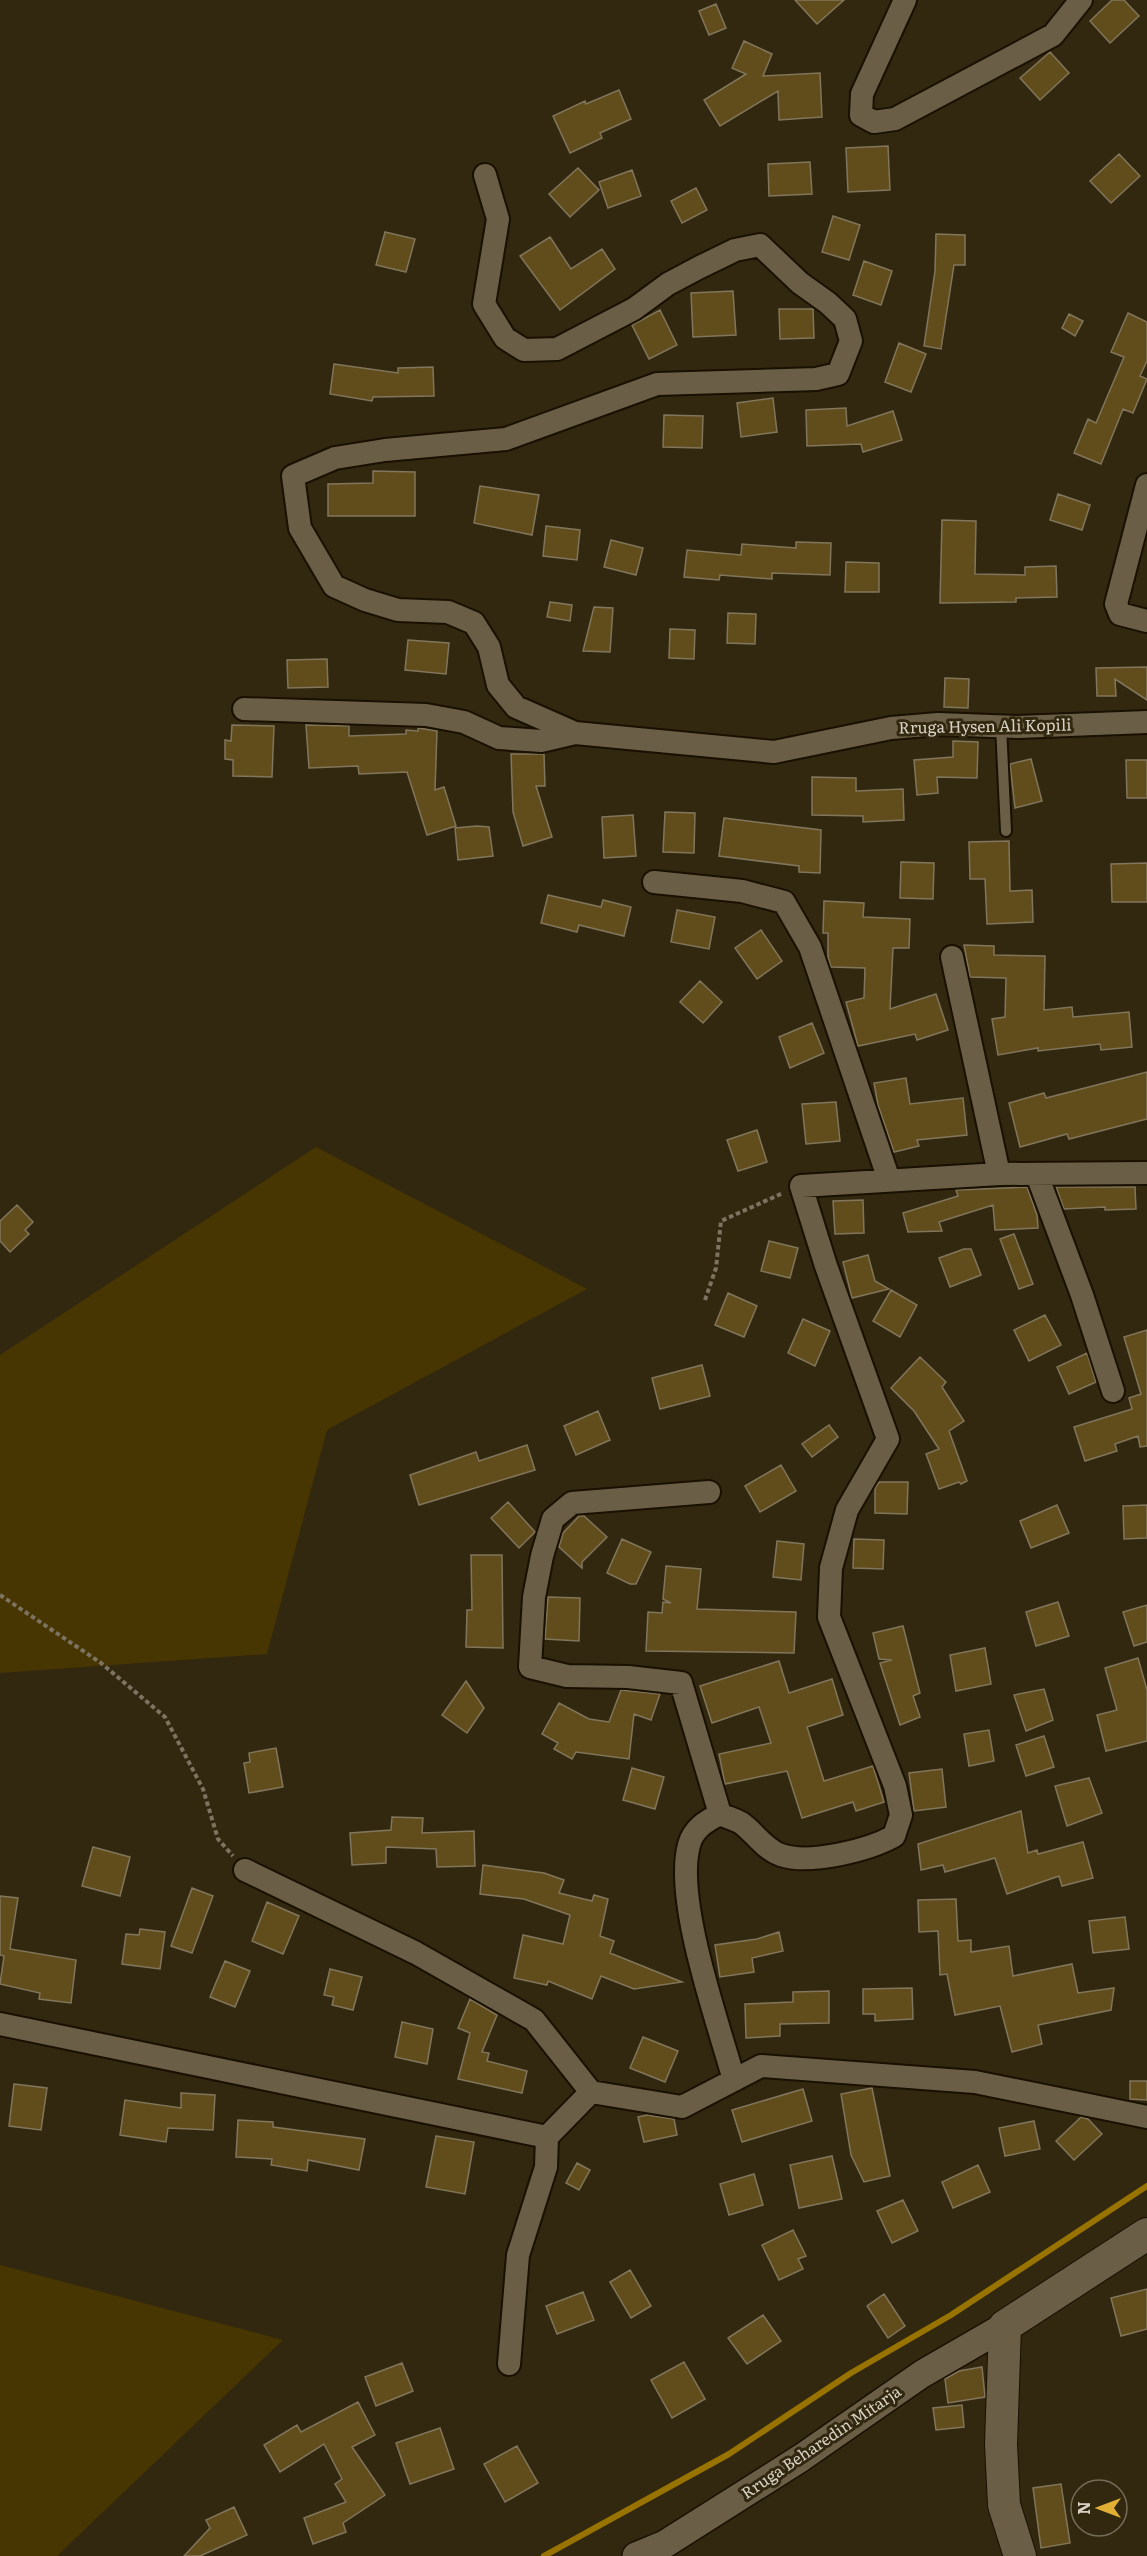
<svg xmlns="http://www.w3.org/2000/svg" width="1147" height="2556" font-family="Literata,serif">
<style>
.green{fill:#473502}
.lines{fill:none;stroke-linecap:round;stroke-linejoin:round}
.stream{stroke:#987300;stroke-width:6}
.building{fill:#614d1c;stroke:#81765c;stroke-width:1.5}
.service-casing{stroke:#1a1000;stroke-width:14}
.minor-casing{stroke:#1a1000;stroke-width:26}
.tertiary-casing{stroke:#1a1000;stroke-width:30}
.secondary-casing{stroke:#1a1000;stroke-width:34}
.path{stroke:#7c7461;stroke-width:4;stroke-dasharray:4.5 3;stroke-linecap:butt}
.service{stroke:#6a5f46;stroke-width:10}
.minor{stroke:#6a5f46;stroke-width:22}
.tertiary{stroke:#6a5f46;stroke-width:27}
.secondary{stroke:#6a5f46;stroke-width:32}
.labels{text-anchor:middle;stroke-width:6;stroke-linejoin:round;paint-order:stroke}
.street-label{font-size:16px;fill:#d8d2c4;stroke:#322810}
</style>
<rect width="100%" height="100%" fill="#322810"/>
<!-- green -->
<path class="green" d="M316,1147L587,1289L327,1430L267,1654L0,1673V1355Z
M0,2265L283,2340L57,2556H0Z"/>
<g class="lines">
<!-- stream -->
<path class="stream" d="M544,2556L729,2454L851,2373L951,2315L1147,2186"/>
</g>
<!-- building -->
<path class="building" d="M795,0H844L817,24Z
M1112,0H1124L1139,16L1110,43L1090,21Z
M716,4L726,28L709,35L699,11Z
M744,41L772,54L763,76L820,73L822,117L779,120L778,91L720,126L704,100L746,74L732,68Z
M1050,52L1069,73L1040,100L1020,78Z
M619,90L631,119L600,133L602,138L570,153L553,116L585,101L586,104Z
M888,146L890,190L848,192L846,148Z
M1119,154L1140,176L1111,203L1090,181Z
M810,162L812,194L769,196L768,164Z
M578,168L599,190L570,217L549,194Z
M632,170L641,196L608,208L599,182Z
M696,188L707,210L682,223L671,201Z
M833,216L860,225L849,260L822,252Z
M385,232L415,239L406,272L376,265Z
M936,234L965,235V265H954L941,349L924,346L935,271Z
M550,237L571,269L602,249L615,269L560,310L520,256Z
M864,261L892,271L881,305L853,295Z
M733,291L736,335L693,337L691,293Z
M779,309H813L814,338L780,339Z
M660,310L677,345L649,359L632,325Z
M1128,313L1147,322V361L1140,376L1147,379L1133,413L1123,409L1101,464L1074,453L1088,419L1096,423L1124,357L1111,352Z
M1069,314L1083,321L1075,336L1062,328Z
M899,343L926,354L911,392L885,382Z
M334,364L398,373V368L433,367L434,396L373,397L372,401L330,394Z
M773,398L777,432L741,437L737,403Z
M846,408L847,426L893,411L902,440L863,452L861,444L807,446L806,410Z
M664,415L703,416L702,448L663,447Z
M373,471L415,472V516H328V484L373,483Z
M480,486L539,495L532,535L474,523Z
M1058,494L1090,505L1082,530L1050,520Z
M942,520L976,521L975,574L1025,575V567L1056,566L1057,597L1016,598V602L940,603Z
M546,526L580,530L577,560L543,556Z
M611,540L643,548L636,575L604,567Z
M796,542L831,543L830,575L772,573V579L720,575L719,580L684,577L687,550L741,555L742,544L796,548Z
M846,562L879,563V592H845Z
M550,602L572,605L570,621L547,617Z
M594,607L613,608L610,652L583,651Z
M728,613L756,614L755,644L727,643Z
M670,629L695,630L694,659L669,658Z
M408,640L449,643L446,674L405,670Z
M327,659L328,687L288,688L287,660Z
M1147,667V700L1115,679L1116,696H1097L1096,668Z
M945,678L969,679L968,708L944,707Z
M232,725L274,726L272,777L233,776V760L225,759V740L231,741Z
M306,725L349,726V736L406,734V730L418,731V728L437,731L435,790L444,787L456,826L427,835L407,772L359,774L358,766L309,768Z
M953,741L978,742L977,778L937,777L938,793L917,795L914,760L953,757Z
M511,754H544L545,786H536L552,837L523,846L513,812Z
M1031,759L1042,801L1015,808L1010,764Z
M1126,760H1147V798H1127Z
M812,777L856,778V791L903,789L904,820L863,822V816L812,815Z
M665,812L695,813L694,853L663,852Z
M633,815L636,856L604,858L602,817Z
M724,818L821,830L820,873L799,872V866L719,856Z
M477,826L489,827L493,856L458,860L455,828Z
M1009,841L1010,891L1032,890L1033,922L987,924L985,879H970L969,842Z
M901,862L934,863L933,899L900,898Z
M1147,863V902H1112L1111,864Z
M548,895L601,907L603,900L631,907L624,936L579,925L577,932L541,923Z
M824,901L864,903L863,917L910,919L909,948H893L890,1009L936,994L948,1030L917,1040L915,1034L858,1046L846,1002L864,998L865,968L831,967L828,957V933H823Z
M677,910L715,917L709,949L671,942Z
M761,930L782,961L757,979L735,948Z
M964,945L994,946V955L1045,956L1044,1010L1072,1007L1073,1017L1129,1012L1132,1047L1101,1050L1100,1044L1038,1051V1048L998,1055L992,1019L1005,1017L1006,978L970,977Z
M700,981L722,1002L703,1023L680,1002Z
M812,1023L824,1053L790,1068L779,1037Z
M1147,1072V1119L1069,1139L1067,1134L1020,1147L1009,1103L1044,1093L1046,1098Z
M906,1078L910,1104L963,1098L967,1135L917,1140L919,1146L894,1152L878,1105L874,1083Z
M836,1102L840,1141L806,1144L802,1104Z
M757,1130L767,1162L738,1171L727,1140Z
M1027,1187L1037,1215L1038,1228L995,1230L993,1205L939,1222L942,1231L908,1232L903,1213L958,1196L956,1190Z
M1056,1187H1135L1136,1209L1105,1210V1207L1064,1209Z
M863,1200L864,1233L835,1234L833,1201Z
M17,1205L33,1222L25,1230L29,1234L10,1252L0,1241V1221Z
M1014,1234L1033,1284L1019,1289L1000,1239Z
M769,1241L798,1248L790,1278L761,1271Z
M964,1249H971L981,1275L950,1287L939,1258Z
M868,1255L875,1281L889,1289L852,1298L843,1262Z
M891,1290L917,1305L900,1337L873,1321Z
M728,1293L757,1306L744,1337L715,1325Z
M1045,1315L1061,1345L1029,1361L1014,1330Z
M803,1319L830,1331L815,1366L788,1353Z
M1147,1330V1446L1140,1447L1138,1436L1115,1444L1117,1451L1085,1461L1074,1427L1132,1409L1129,1398L1141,1394L1124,1337Z
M1087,1353L1096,1382L1069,1394L1057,1367Z
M920,1357L946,1382L942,1387L964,1421L949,1431L967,1481L961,1484L959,1482L939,1489L926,1454L939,1449L914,1411L891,1388Z
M702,1365L710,1396L660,1409L652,1378Z
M598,1411L610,1440L576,1455L564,1426Z
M829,1425L838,1437L812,1457L802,1444Z
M527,1445L535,1470L419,1505L410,1475L476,1452L479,1461Z
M781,1465L796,1491L760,1512L745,1486Z
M879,1482H908L907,1514L875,1513V1488Z
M508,1502L535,1532L519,1548L491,1518Z
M1057,1505L1069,1533L1031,1548L1020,1521Z
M1147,1505V1538L1124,1539L1123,1506Z
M579,1516H584L607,1537L582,1562V1568L559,1547L563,1533Z
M622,1539L651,1552L636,1584H630L607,1573Z
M854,1539L884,1540L883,1569L853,1568Z
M777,1541L804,1544L801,1580L773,1577Z
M471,1555H502L503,1648L466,1647L467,1610H472Z
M666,1566L701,1569L697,1609L796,1612L794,1653L646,1651L648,1612L662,1613L663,1602L671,1603L663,1599Z
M548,1597L580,1598L579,1641L545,1639Z
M1058,1602L1069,1636L1036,1646L1026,1612Z
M1147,1605V1642L1134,1646L1123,1612Z
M903,1626L920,1693L913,1696L920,1717L900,1725L880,1663L892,1660L879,1659L873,1633Z
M985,1648L991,1684L956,1691L950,1655Z
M1138,1658L1147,1690V1741L1106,1751L1097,1715L1117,1710L1105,1668Z
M779,1661L789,1693L832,1679L843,1715L807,1727L824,1781L873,1766L884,1802L856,1811L853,1802L802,1818L787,1771L725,1784L719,1754L771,1743L759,1707L712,1723L700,1686Z
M466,1681L484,1708L467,1733L442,1715Z
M1044,1689L1053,1720L1026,1731L1014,1695Z
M621,1690L660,1694L651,1720L634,1714L629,1759L576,1752L572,1759L554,1749L558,1743L542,1734L559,1703L589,1719L609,1722Z
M989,1730L994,1761L969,1766L964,1734Z
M1044,1736L1054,1767L1026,1776L1016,1745Z
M276,1748L283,1787L249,1793L244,1763L250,1762L249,1753Z
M632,1768L664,1777L655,1809L623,1800Z
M942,1769L946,1807L914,1811L909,1773Z
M1089,1778L1102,1813L1067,1826L1055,1786Z
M1021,1811L1028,1853L1037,1850L1038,1854L1083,1842L1093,1878L1062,1886L1059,1876L1007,1894L995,1858L945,1872L943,1865L921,1870L918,1844Z
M392,1817L423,1818L422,1833L474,1831L475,1866L437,1867L436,1849L386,1847V1863L352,1865L350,1833L391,1830Z
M93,1847L130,1857L120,1896L82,1886Z
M483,1865L544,1873L564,1880L559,1893L592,1901L594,1895L608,1899L600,1936L614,1941L610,1953L682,1982L634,1989L601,1976L592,1999L548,1981L547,1985L514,1978L523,1935L563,1944L570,1915L524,1899L480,1894Z
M192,1888L213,1896L192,1953L171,1946Z
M0,1896L18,1898L10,1949L76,1960L71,2003L39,1999L40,1993L0,1984L4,1956L0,1955Z
M956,1899L958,1941L971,1940V1952L1009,1946L1013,1976L1072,1964L1078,1993L1114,1988L1111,2010L1038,2025L1042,2044L1012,2052L1000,2006L955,2015L947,1974L940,1975L938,1931L919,1932L918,1900Z
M267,1902L299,1916L283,1954L252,1941Z
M1125,1917L1129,1949L1093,1953L1089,1921Z
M140,1929L165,1932L160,1969L122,1964L126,1934L139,1935Z
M779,1932L783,1951L752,1958L754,1972L720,1977L715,1945L757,1939Z
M225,1961L250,1971L235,2007L210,1997Z
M330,1969L362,1977L353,2010L332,2005L334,1997L324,1995Z
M912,1988L913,2019L875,2021V2014H863V1989Z
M829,1991V2023L780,2024V2036L746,2038L745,2004L793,2002V1992Z
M470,1999L497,2015L482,2052L489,2053L487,2061L527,2071L522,2093L458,2079L470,2033L458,2028Z
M402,2022L433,2029L427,2064L395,2057Z
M643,2037L678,2051L665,2082L630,2068Z
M1130,2081H1147V2100L1130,2099Z
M14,2084L47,2088L41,2130L9,2126Z
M872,2088L890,2176L864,2182L851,2155L841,2094Z
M803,2089L812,2121L742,2142L732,2110Z
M181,2093L215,2095L213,2130L168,2128L166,2142L120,2135L125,2100L181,2108Z
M647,2115L674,2119L677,2135L644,2142L638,2117Z
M1081,2117L1088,2119L1102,2134L1074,2160L1056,2141Z
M238,2120L273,2122V2127L365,2139L359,2170L308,2160L307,2171L271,2165L272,2159L236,2157Z
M1034,2121L1040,2149L1005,2156L999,2128Z
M436,2136L474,2142L465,2194L426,2187Z
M832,2156L842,2199L799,2208L790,2165Z
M577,2163L590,2170L579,2190L566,2183Z
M978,2165L990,2192L953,2208L942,2182Z
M754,2174L763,2205L729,2215L720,2184Z
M903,2200L918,2231L892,2243L877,2211Z
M793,2230L806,2256L798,2259L803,2269L779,2280L762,2245Z
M630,2270L651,2306L631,2318L610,2282Z
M1147,2289V2329L1121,2336L1111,2298Z
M583,2292L594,2320L557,2334L546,2306Z
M884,2294L905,2326L888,2338L867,2306Z
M763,2315L781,2341L747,2364L728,2338Z
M684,2362L705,2399L672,2418L651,2380Z
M402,2363L413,2391L376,2406L365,2377Z
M982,2367L985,2397L948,2403L945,2379L959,2371Z
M358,2402L375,2435L352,2447L385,2495L343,2523L346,2532L313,2544L304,2518L346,2502L335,2484L342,2479L324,2444L280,2472L264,2445L297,2425L301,2432Z
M962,2405L964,2427L936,2430L933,2408Z
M440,2428L454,2469L410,2484L396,2443Z
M517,2446L538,2483L505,2502L484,2464Z
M1061,2484L1070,2543L1041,2548L1033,2488Z
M234,2507L247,2535L200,2556H184L210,2528L206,2520Z"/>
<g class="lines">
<defs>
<path id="service" d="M1001,726L1006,831"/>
<path id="minor" d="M905,0L862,94L861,115L874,122L895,119L1053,35L1081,0
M485,175L498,219L484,304L505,338L524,350L557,349L634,309L668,284L700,267L735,250L760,245L800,283L828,303L845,319L851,341L838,374L816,379L657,384L506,439L385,450L335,458L293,476L300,528L334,586L365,600L398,610L448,612L474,623L489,647L498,685L516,707L575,733
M1147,485L1116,604L1120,614L1147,621
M244,709L426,715L464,722L499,738L541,741L575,733L774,752L891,728L938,724L1018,727L1147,722
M654,882L742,891L784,902L810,947L889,1180
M952,957L999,1174
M1037,1175L1082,1295L1113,1391
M709,1492L572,1503L553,1519L542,1556L534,1597L530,1667L567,1676L628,1677L681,1683L720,1814
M245,1870L416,1953L534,2020L591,2092
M0,2024L547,2137
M734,2080C718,2022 674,1900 689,1845C693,1829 706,1821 720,1814C728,1818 739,1820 745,1826C757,1836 766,1850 781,1855C810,1865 869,1850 894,1836L901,1815L895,1786L829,1617L831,1568L847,1510L888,1439L826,1266L801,1186L999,1174L1147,1173
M509,2364L518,2255L546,2167L547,2137L591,2092L682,2107L761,2066L975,2082L1147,2117"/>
<path id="tertiary" d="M636,2556L665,2544L801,2458L922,2374L1005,2326"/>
<path id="secondary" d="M1020,2556L1004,2505L1001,2444L1005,2326L1147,2234"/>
</defs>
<!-- service casing -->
<use href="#service" class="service-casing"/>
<!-- minor casing -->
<use href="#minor" class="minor-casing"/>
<!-- tertiary casing -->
<use href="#tertiary" class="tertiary-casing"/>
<!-- secondary casing -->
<use href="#secondary" class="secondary-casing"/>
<!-- path -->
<path class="path" d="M705,1300L716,1268L721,1221L783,1193
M0,1595L101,1663L165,1717L203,1789L218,1839L233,1856"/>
<!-- service -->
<use href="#service" class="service"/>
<!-- minor -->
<use href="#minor" class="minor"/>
<!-- tertiary -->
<use href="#tertiary" class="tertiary"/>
<!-- secondary -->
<use href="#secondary" class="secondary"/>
</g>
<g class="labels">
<!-- street labels -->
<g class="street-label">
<text transform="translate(985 726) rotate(-1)" y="6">Rruga Hysen Ali Kopili</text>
<text transform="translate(821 2442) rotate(-34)" y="6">Rruga Beharedin Mitarja</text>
</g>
</g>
<!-- north arrow -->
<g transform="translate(1099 2508) rotate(270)"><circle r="28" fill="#322810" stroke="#746c58" stroke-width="1.5"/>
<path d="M0-4.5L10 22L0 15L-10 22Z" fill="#e0b034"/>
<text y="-9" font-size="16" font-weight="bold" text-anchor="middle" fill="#d8d2c4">N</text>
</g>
</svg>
